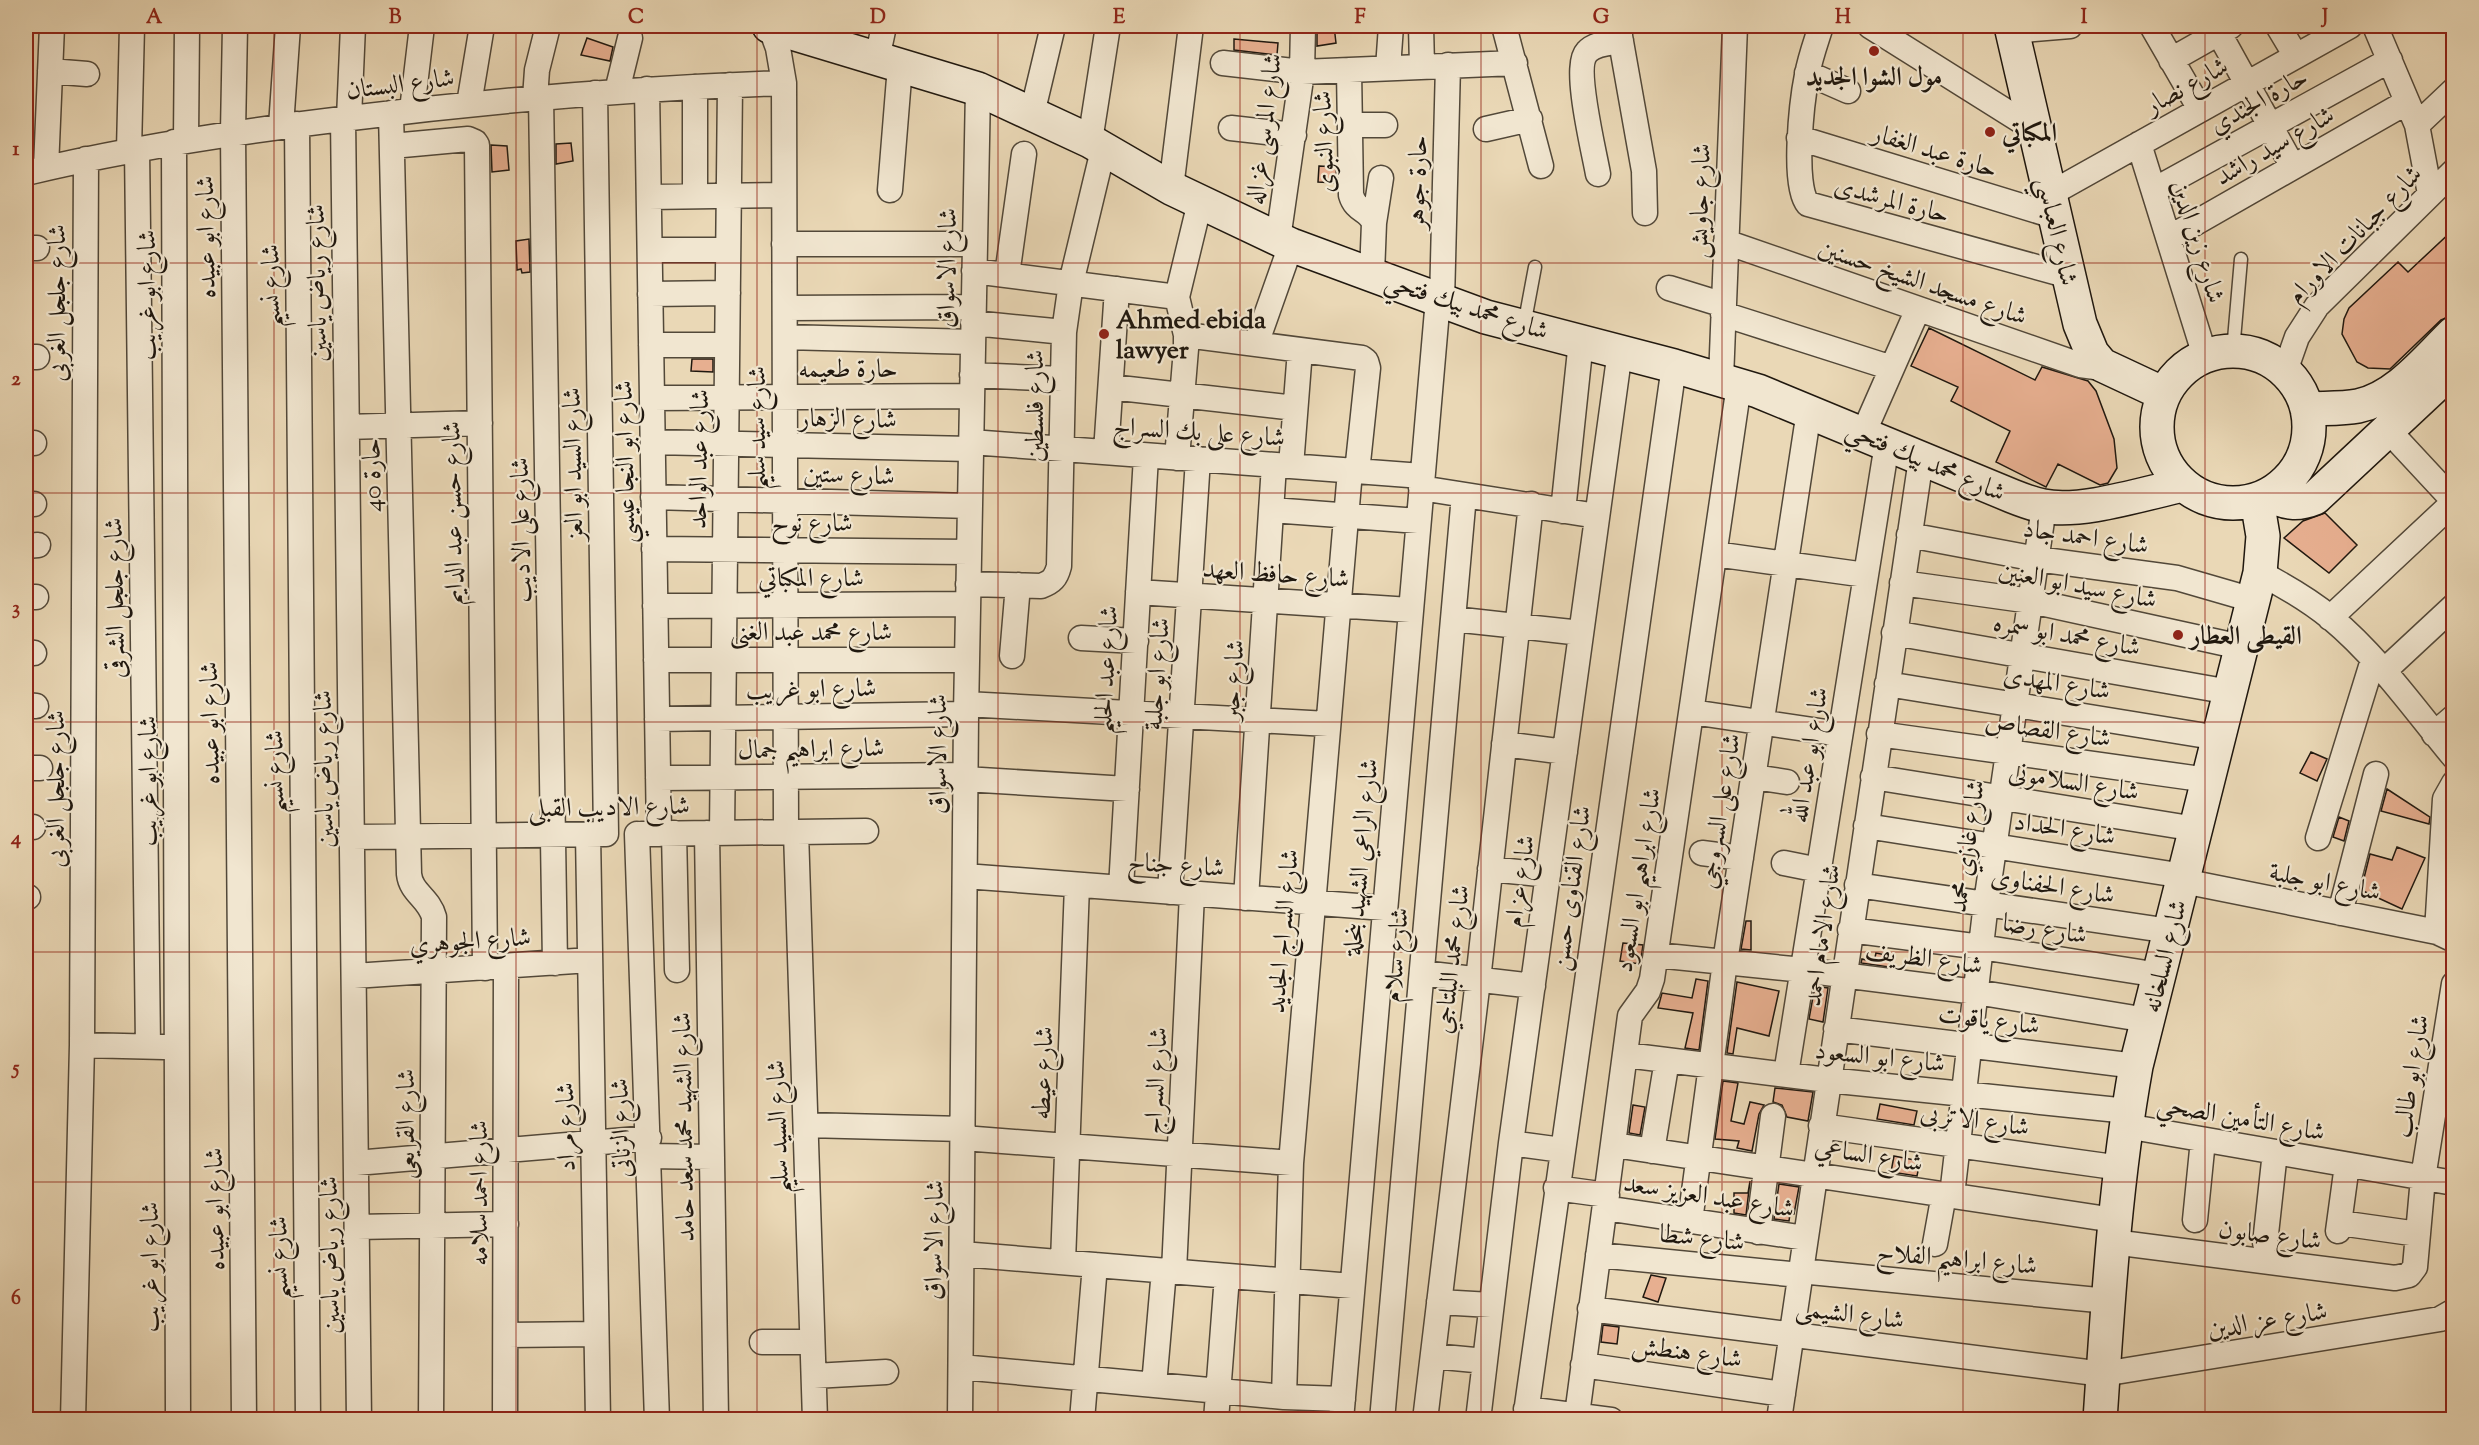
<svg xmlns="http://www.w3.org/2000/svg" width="2479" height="1445" font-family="'Sorts Mill Goudy',Amiri,serif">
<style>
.building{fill:#e7af90;stroke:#20180f;stroke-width:1.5}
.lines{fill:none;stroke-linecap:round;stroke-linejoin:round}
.lane-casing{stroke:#524839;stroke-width:15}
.street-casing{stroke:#524839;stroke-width:27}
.secondary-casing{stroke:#20180f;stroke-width:36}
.lane{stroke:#f1e6d0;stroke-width:12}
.street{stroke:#f1e6d0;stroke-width:24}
.secondary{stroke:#f1e6d0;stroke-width:33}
.grid{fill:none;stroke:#8f2418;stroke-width:1.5;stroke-opacity:0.55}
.poi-dot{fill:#8f2418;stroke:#f1e6d0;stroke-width:2}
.labels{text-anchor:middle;stroke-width:4.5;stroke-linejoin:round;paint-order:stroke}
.poi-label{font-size:26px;font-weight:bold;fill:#20180f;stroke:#f1e6d0;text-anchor:start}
.street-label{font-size:26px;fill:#20180f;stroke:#f1e6d0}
.neatline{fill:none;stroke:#8f2418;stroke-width:2}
.grid-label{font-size:20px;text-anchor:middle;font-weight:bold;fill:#8f2418}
</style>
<rect width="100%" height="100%" fill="#ead8b6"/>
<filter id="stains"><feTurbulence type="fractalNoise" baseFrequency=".00333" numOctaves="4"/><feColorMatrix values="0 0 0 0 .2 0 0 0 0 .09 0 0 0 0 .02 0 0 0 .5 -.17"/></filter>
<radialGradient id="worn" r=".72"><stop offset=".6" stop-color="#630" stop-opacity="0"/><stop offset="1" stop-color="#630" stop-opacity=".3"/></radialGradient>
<!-- building -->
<path class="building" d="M1317,26H1334L1336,43L1317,46Z
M587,38L613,47L610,61L581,55Z
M1234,39L1278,43L1277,55L1234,50Z
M571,143L573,161L556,164V144Z
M491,145L507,146L509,170L492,172Z
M1319,166L1336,167L1337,183L1318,182Z
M2454,229V315L2441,320L2390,369L2368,368L2357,362L2342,334L2344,319L2349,308L2398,262L2408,272Z
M529,239L530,272L522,273L521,269L517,270L516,241Z
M1929,328L2035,380L2042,367L2088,381L2096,391L2114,439L2117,468L2108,483L2100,485L2058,464L2046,487L1996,462L2010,431L1951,401L1958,387L1911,366Z
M692,359H713V372L691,371Z
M2325,513L2357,545L2329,573L2284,538L2303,521Z
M2311,752L2327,759L2317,781L2300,773Z
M2387,789L2430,817L2429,824L2381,811Z
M2339,817L2349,821L2344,841L2333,837Z
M2397,847L2425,858L2402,909L2361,890L2370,854L2392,860Z
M1746,921H1751V950L1741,949Z
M1623,943L1643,945L1640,964L1620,961Z
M1876,953L1891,956L1889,967L1861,963L1862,959L1874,962Z
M1696,979L1708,981L1699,1050L1685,1048L1693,1013L1658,1008L1662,993L1692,998Z
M1737,982L1779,991L1769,1036L1737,1028L1733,1054L1727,1053Z
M1815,986L1828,988L1823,1022L1809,1019Z
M1723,1081L1738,1083L1731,1121L1744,1124L1750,1102L1764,1105L1759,1114L1752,1151L1737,1148L1739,1141L1715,1139Z
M1775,1088L1813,1092L1808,1121L1787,1117L1782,1105L1773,1102Z
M1880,1104L1917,1111L1914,1125L1877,1119Z
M1633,1105L1645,1107L1640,1135L1629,1133Z
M1894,1156L1920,1161L1917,1176L1891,1172Z
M1750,1181L1746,1215L1734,1213V1193H1748Z
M1779,1184L1799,1187L1794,1214H1790L1789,1221L1774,1219Z
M1651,1275L1666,1278L1658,1302L1643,1297Z
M1603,1325L1619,1327L1617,1344L1601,1342Z"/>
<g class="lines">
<defs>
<path id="lane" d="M1524,326L1535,267
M2233,351L2241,259"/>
<path id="street" d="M235,26L233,132L244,1420
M770,26L778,48L784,83L786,832
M1421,26L1422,66
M1504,26L1541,166
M1620,26V36L1644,171L1645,213
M1821,26C1816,42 1810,58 1807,75C1802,100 1792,186 1808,204L2069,276
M1870,26L2034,129
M2152,26L2200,109
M2215,26L2293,167
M2278,26L2296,56
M2375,26L2417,125L2430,194
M2012,31L2070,26
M877,59L884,26
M2171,60L2231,26
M1223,63L1302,72L1515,63
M1388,68L1391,26
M1349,70L1351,195C1356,212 1369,209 1374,223L1372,274
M50,71L87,74
M1807,73L1848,91
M647,89L659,834
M617,91L630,38
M595,93L606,834
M541,97L555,963
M535,98L537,70L548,26
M469,104L482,26
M412,110L422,26
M391,113L409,874C411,893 429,898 434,917L431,1420
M1032,114L1053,26
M343,118L359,1420
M349,118L353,26
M297,124L308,1420
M1350,125H1385
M2417,125L2454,90
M281,126L288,26
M1231,128L1294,135
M1486,129L1530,119
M1799,138L2054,216
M186,140L187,26
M1090,141L1108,26
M174,142L178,1420
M2139,144L2205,356
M392,146L468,139L475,142L477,145L485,968
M137,148L148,1046
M129,150L132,26
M46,168L52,26
M26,173C133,147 241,131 351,118C495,100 639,88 784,83
M1598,174C1594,151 1573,67 1587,52C1595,43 1610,43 1621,41
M1171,188L1191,26
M890,190L900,66
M2154,190L2390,60
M2050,194L2350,26
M695,196V87
M649,197L784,195
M1374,223L1381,178
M2169,238L2407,102
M1278,239L1302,72L1303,26
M1726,242L2080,365L2095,367L2102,365
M784,244H975
M26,248H37
M650,250H728
M974,271L1177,297
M1007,275L1024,154
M1669,288L1724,305
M650,294L728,293
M1442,301L1448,65
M785,308L973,307
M1723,314L1892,368
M973,323L1064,332
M1186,335L1362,358L1366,361L1368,368L1357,472
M785,337L973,342
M1256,344L1291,245
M651,345H727
M26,357H37
M2285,371L2297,337L2317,306L2454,171
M972,375L1062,379
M1721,379L1735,26
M1111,387L1295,408
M652,398L972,396
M347,427L480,423
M2388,430L2454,501
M1863,434L1918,309
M653,442L971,449
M971,442L1422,476
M26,443H34
M1106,452L1117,289
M1177,458L1186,349V335L1177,297L1200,202
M1291,466L1300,350
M1421,488L1597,516
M653,497L970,506
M26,504H34
M1272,510L1418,521
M1563,511L1581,341
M1909,535L2037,559L2177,578L2253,600
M26,546L38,545
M654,549L969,552
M1715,554L1866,575
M2260,573C2285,586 2309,600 2331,618C2378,657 2415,710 2454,757
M1902,583L2031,601L2241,647
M968,584L1041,586C1052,582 1056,578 1059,566L1064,332L1071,283L1103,150
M1138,592L1410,610
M26,597H36
M655,606L968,604
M2330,618L2454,502
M1453,619L1581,633
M1894,633L2230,692
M1081,638L1136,641
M26,652L34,653
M1012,656L1018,585
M656,660H967
M2383,672L2454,606
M1887,684L2219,738
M966,704L1328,724
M26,705L36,706
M1692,712L1840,734
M657,719L966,714
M1879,734L2208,780
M2434,734L2454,717
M1504,744L1565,752
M26,768H40
M1754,777L1787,782
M1873,777L2196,829
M658,778L965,775
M965,779L1127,789
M1866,826L2184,876
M26,827H33
M796,832L815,1420
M674,833L677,970
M707,833L716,1420
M722,833L730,85
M588,834L598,1420
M637,834L657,1420
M642,834L866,831
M352,837L605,834
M2318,838L2373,660
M1702,853L1741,858
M1784,863L1819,870
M1490,869L1548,875
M965,876L1384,908
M2183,881L2437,932L2454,940
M1857,885L2170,931
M1121,888L1146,456
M1170,892L1198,459
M26,897H28
M1246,898L1274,465
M2340,913L2376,774
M1850,930L1981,947L2159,975
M2437,932L2445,799L2454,783
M1656,955L1803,970L1976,992L2147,1020
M1422,973L1533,986
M354,976L590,960
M1836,1029L2136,1066
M82,1045L164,1047
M1626,1055L1828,1080L2128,1111
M1786,1074L1887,444
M806,1125L963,1129
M1821,1126L2121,1168
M2126,1126L2454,1183
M963,1138L1291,1163
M1511,1143L1562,1150
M1614,1145L2114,1220
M1652,1151L1667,1060
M649,1156L712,1157
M356,1163L649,1138
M1556,1188L1607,1195
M1952,1195L1986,903L2044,507
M1605,1208L1805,1238
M2195,1220L2203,1140
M1690,1221L1725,962L1809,411
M2340,1223L2418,1234
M357,1227L506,1224
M2338,1231L2347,1165
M1758,1232L1773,1116
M2113,1242L2395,1278L2409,1275L2415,1267L2423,1178L2454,984
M2265,1243L2275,1152
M1935,1244L1944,1194
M962,1254L1352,1286
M1598,1255L1800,1275
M1063,1262L1077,885
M1174,1271L1192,894
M1800,1271L2108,1301
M1439,1302L1491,1305
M1590,1309L2103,1374L2440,1319L2454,1311
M507,1335L596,1334
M762,1342H812
M1433,1356L1485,1361
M1583,1365L1783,1394
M961,1367L1284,1397L1343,1399
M814,1376L886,1372
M1154,1385L1164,1270
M1284,1397L1291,1163L1350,471
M1526,1409L1611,1420
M1577,1415L1630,1016L1648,991L1652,979L1739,385
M73,1420L82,1045L86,159
M505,1420L506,966
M960,1420L966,714L978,89
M1082,1420L1095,1265
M1216,1420L1227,1276
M1341,1420L1438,299
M1382,1420L1464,495
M1425,1420L1478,980L1531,504
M1478,1420L1511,1143L1620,351
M1525,1420L1674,366
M1779,1420L1921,459"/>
<path id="secondary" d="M769,26L978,89L1090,141L1171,188L1291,245L1486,317L1674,366L1758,391L2012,496C2022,500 2033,504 2043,506C2081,514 2145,493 2183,485
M2011,26L2080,324L2092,353L2102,365L2164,394
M2157 427a76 76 0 1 1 152 0a76 76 0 1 1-152 0Z
M2307,409C2324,408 2342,409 2358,406C2397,398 2427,359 2454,333
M2270,494C2285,504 2298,505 2315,498L2454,368
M2100,1420C2108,1301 2115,1183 2136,1066L2260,573L2263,536L2257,500"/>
</defs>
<!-- lane casing -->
<use href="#lane" class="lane-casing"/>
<!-- street casing -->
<use href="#street" class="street-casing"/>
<!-- secondary casing -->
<use href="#secondary" class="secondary-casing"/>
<!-- lane -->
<use href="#lane" class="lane"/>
<!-- street -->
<use href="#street" class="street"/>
<!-- secondary -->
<use href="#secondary" class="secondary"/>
</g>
<!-- grid -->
<path class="grid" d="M274,26V1420M516,26V1420M757,26V1420M998,26V1420M1240,26V1420M1481,26V1420M1722,26V1420M1963,26V1420M2205,26V1420M26,263H2454M26,493H2454M26,722H2454M26,952H2454M26,1182H2454"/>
<!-- markers -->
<g class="poi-dot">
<circle cx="1874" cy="51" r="6"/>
<circle cx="1990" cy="132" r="6"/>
<circle cx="1104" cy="334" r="6"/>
<circle cx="2178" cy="635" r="6"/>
</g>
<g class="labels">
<!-- poi labels -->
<g class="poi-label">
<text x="1874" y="85" text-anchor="middle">مول الشوا الجديد</text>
<text x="2002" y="141">المكباتي</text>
<text x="1116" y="328">Ahmed ebida<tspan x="1116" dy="30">lawyer</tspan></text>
<text x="2190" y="644">القيطى العطار</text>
</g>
<!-- street labels -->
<g class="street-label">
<text transform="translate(400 83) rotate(-7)" y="9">شارع البستان</text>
<text transform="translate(2186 85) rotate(-29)" y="9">شارع نصار</text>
<text transform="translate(2258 100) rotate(-29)" y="9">حارة الجندي</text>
<text transform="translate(1263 129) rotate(-83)" y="9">شارع المرسى غزاله</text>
<text transform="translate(1323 142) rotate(-92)" y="9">شارع النبوى</text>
<text transform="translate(2274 145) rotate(-30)" y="9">شارع سيد راشد</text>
<text transform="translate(1935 150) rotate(17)" y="9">حارة عبد الغفار</text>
<text transform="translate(1416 182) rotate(-88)" y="9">حارة جوهر</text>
<text transform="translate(1892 199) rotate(15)" y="9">حارة المرشدى</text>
<text transform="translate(1699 201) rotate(-88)" y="9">شارع جاويش</text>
<text transform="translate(2058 231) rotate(77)" y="9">شارع العباسي</text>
<text transform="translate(2354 234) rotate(-46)" y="9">شارع جبانات الاورام</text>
<text transform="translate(205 237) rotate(-91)" y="9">شارع ابو عبيده</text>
<text transform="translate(2199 241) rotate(73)" y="9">شارع زين الدين</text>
<text transform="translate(946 268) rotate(-89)" y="9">شارع الاسواق</text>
<text transform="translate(1923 281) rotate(19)" y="9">شارع مسجد الشيخ حسنين</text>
<text transform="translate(316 283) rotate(-91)" y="9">شارع رياض ياسين</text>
<text transform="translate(270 286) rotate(-91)" y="9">شارع نسيم</text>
<text transform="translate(146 295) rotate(-90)" y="9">شارع ابو غريب</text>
<text transform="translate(56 303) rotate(-90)" y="9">شارع جلجل الغربى</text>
<text transform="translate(1467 305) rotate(18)" y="9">شارع محمد بيك فتحي</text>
<text x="848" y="377">حارة طعيمه</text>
<text transform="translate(1034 406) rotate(-90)" y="9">شارع فلسطين</text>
<text transform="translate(848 418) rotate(1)" y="9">شارع الزهار</text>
<text transform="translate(756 428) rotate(-90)" y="9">شارع سيد سليم</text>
<text transform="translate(1199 431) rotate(4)" y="9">شارع على بك السراج</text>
<text transform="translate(698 459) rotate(-89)" y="9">شارع عبد الواحد</text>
<text transform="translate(1926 460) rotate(23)" y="9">شارع محمد بيك فتحي</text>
<text transform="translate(624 462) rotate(-91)" y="9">شارع ابو النجا عيسي</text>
<text transform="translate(572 464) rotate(-91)" y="9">شارع السيد ابو العز</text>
<text transform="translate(849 474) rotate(2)" y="9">شارع ستين</text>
<text transform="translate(371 475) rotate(-91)" y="9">حارة 40</text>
<text transform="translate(452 513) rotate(-91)" y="9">شارع حسن عبد الدايم</text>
<text x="812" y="531">شارع نوح</text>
<text transform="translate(520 530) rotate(-91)" y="9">شارع على الاديب</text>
<text transform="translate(2086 536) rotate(8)" y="9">شارع احمد جاد</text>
<text transform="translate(1276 573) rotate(4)" y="9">شارع حافظ العهد</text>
<text x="811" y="586">شارع المكباتي</text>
<text transform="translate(2078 584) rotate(11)" y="9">شارع سيد ابو العنين</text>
<text transform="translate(114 598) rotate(-91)" y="9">شارع جلجل الشرقى</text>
<text x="811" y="640">شارع محمد عبد الغنى</text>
<text transform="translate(2067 634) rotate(10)" y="9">شارع محمد ابو سمره</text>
<text transform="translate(1105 670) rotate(-87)" y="9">شارع عبد الحليم</text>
<text transform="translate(1156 674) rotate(-86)" y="9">شارع ابو جلبة</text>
<text transform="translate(1232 680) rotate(-86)" y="9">شارع جبر</text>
<text transform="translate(2057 682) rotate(9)" y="9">شارع المهدى</text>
<text transform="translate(811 688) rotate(-1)" y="9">شارع ابو غريب</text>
<text transform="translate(209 723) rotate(-91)" y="9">شارع ابو عبيده</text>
<text transform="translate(2048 729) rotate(8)" y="9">شارع القصاص</text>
<text transform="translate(811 748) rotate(-1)" y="9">شارع ابراهيم جمال</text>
<text transform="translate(937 754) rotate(-90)" y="9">شارع الاسواق</text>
<text transform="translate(1808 755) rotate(-81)" y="9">شارع ابو عبد الله</text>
<text transform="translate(323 769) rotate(-91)" y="9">شارع رياض ياسين</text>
<text transform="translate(274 772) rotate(-91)" y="9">شارع نسيم</text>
<text transform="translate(147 781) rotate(-90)" y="9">شارع ابو غريب</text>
<text transform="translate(2074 781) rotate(9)" y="9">شارع السلامونى</text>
<text transform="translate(55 789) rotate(-90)" y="9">شارع جلجل الغربى</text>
<text transform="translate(609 806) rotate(-1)" y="9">شارع الاديب القبلى</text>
<text transform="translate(1719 811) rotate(-81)" y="9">شارع على السروجي</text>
<text transform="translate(2065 828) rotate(9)" y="9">شارع الحداد</text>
<text transform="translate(1966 846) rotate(-82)" y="9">شارع غازي محمد</text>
<text transform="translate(1360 857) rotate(-85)" y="9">شارع الراعي الشهيد بنحلة</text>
<text transform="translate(1176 864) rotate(4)" y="9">شارع جناح</text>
<text transform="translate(1637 880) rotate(-81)" y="9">شارع ابراهيم ابو السعود</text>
<text transform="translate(1519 881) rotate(-82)" y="9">شارع عزام</text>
<text transform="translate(2325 881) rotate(11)" y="9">شارع ابو جلبة</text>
<text transform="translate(2053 885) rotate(9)" y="9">شارع الحفناوى</text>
<text transform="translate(1570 888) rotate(-82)" y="9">شارع القناوى حسن</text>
<text transform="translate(2045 928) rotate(9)" y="9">شارع رضا</text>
<text transform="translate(1282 931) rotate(-85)" y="9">شارع السراج الجديد</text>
<text transform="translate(1821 935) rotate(-82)" y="9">شارع الامام احمد</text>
<text transform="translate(470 940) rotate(-4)" y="9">شارع الجوهري</text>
<text transform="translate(1395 955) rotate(-85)" y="9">شارع سلام</text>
<text transform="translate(2164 956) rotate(-76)" y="9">شارع السلخانه</text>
<text transform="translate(1924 957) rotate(8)" y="9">شارع الظريف</text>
<text transform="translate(1451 959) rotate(-83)" y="9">شارع محمد البلتاجي</text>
<text transform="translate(1989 1019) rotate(7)" y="9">شارع ياقوت</text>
<text transform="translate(1880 1056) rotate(6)" y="9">شارع ابو السعود</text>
<text transform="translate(1042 1073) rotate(-88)" y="9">شارع عيطه</text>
<text transform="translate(2410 1076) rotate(-81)" y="9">شارع ابو طالب</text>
<text transform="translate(1155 1081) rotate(-87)" y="9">شارع السراج</text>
<text transform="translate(2241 1117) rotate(10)" y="9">شارع التأمين الصحي</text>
<text transform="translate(1975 1119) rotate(8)" y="9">شارع الاتربى</text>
<text transform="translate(405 1124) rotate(-90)" y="9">شارع القريعى</text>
<text transform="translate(565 1127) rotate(-91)" y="9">شارع مراد</text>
<text transform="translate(683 1127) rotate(-91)" y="9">شارع الشهيد محمد سعد حامد</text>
<text transform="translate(777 1127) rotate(-92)" y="9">شارع السيد سليم</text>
<text transform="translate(620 1128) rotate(-92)" y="9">شارع الزناتى</text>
<text transform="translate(1869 1154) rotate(9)" y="9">شارع الساعي</text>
<text transform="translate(478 1193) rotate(-90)" y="9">شارع احمد سلامه</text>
<text transform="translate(1709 1195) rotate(9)" y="9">شارع عبد العزيز سعد</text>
<text transform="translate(214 1209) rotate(-91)" y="9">شارع ابو عبيده</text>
<text transform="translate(2270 1234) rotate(7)" y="9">شارع صابون</text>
<text transform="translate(1702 1237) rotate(6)" y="9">شارع شطا</text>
<text transform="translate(933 1240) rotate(-89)" y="9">شارع الاسواق</text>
<text transform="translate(329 1255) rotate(-91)" y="9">شارع رياض ياسين</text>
<text transform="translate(278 1258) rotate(-91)" y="9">شارع نسيم</text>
<text transform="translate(1957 1258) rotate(5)" y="9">شارع ابراهيم الفلاح</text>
<text transform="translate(149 1267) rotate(-90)" y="9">شارع ابو غريب</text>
<text transform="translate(1850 1313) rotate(7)" y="9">شارع الشيمى</text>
<text transform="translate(2267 1319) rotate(-9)" y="9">شارع عز الدين</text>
<text transform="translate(1687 1351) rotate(8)" y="9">شارع هنطش</text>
</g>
</g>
<!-- margin -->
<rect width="2479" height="1445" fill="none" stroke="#ead8b6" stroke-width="66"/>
<rect x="33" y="33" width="2413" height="1379" class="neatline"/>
<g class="grid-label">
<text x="154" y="23">A</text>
<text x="395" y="23">B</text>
<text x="636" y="23">C</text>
<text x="878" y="23">D</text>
<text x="1119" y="23">E</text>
<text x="1360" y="23">F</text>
<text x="1601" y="23">G</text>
<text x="1843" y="23">H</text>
<text x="2084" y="23">I</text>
<text x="2325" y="23">J</text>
<text x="16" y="155">1</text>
<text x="16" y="385">2</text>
<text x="16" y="614">3</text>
<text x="16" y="844">4</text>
<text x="16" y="1074">5</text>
<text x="16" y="1304">6</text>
</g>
<rect width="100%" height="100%" filter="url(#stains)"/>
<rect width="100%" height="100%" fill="url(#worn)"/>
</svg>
